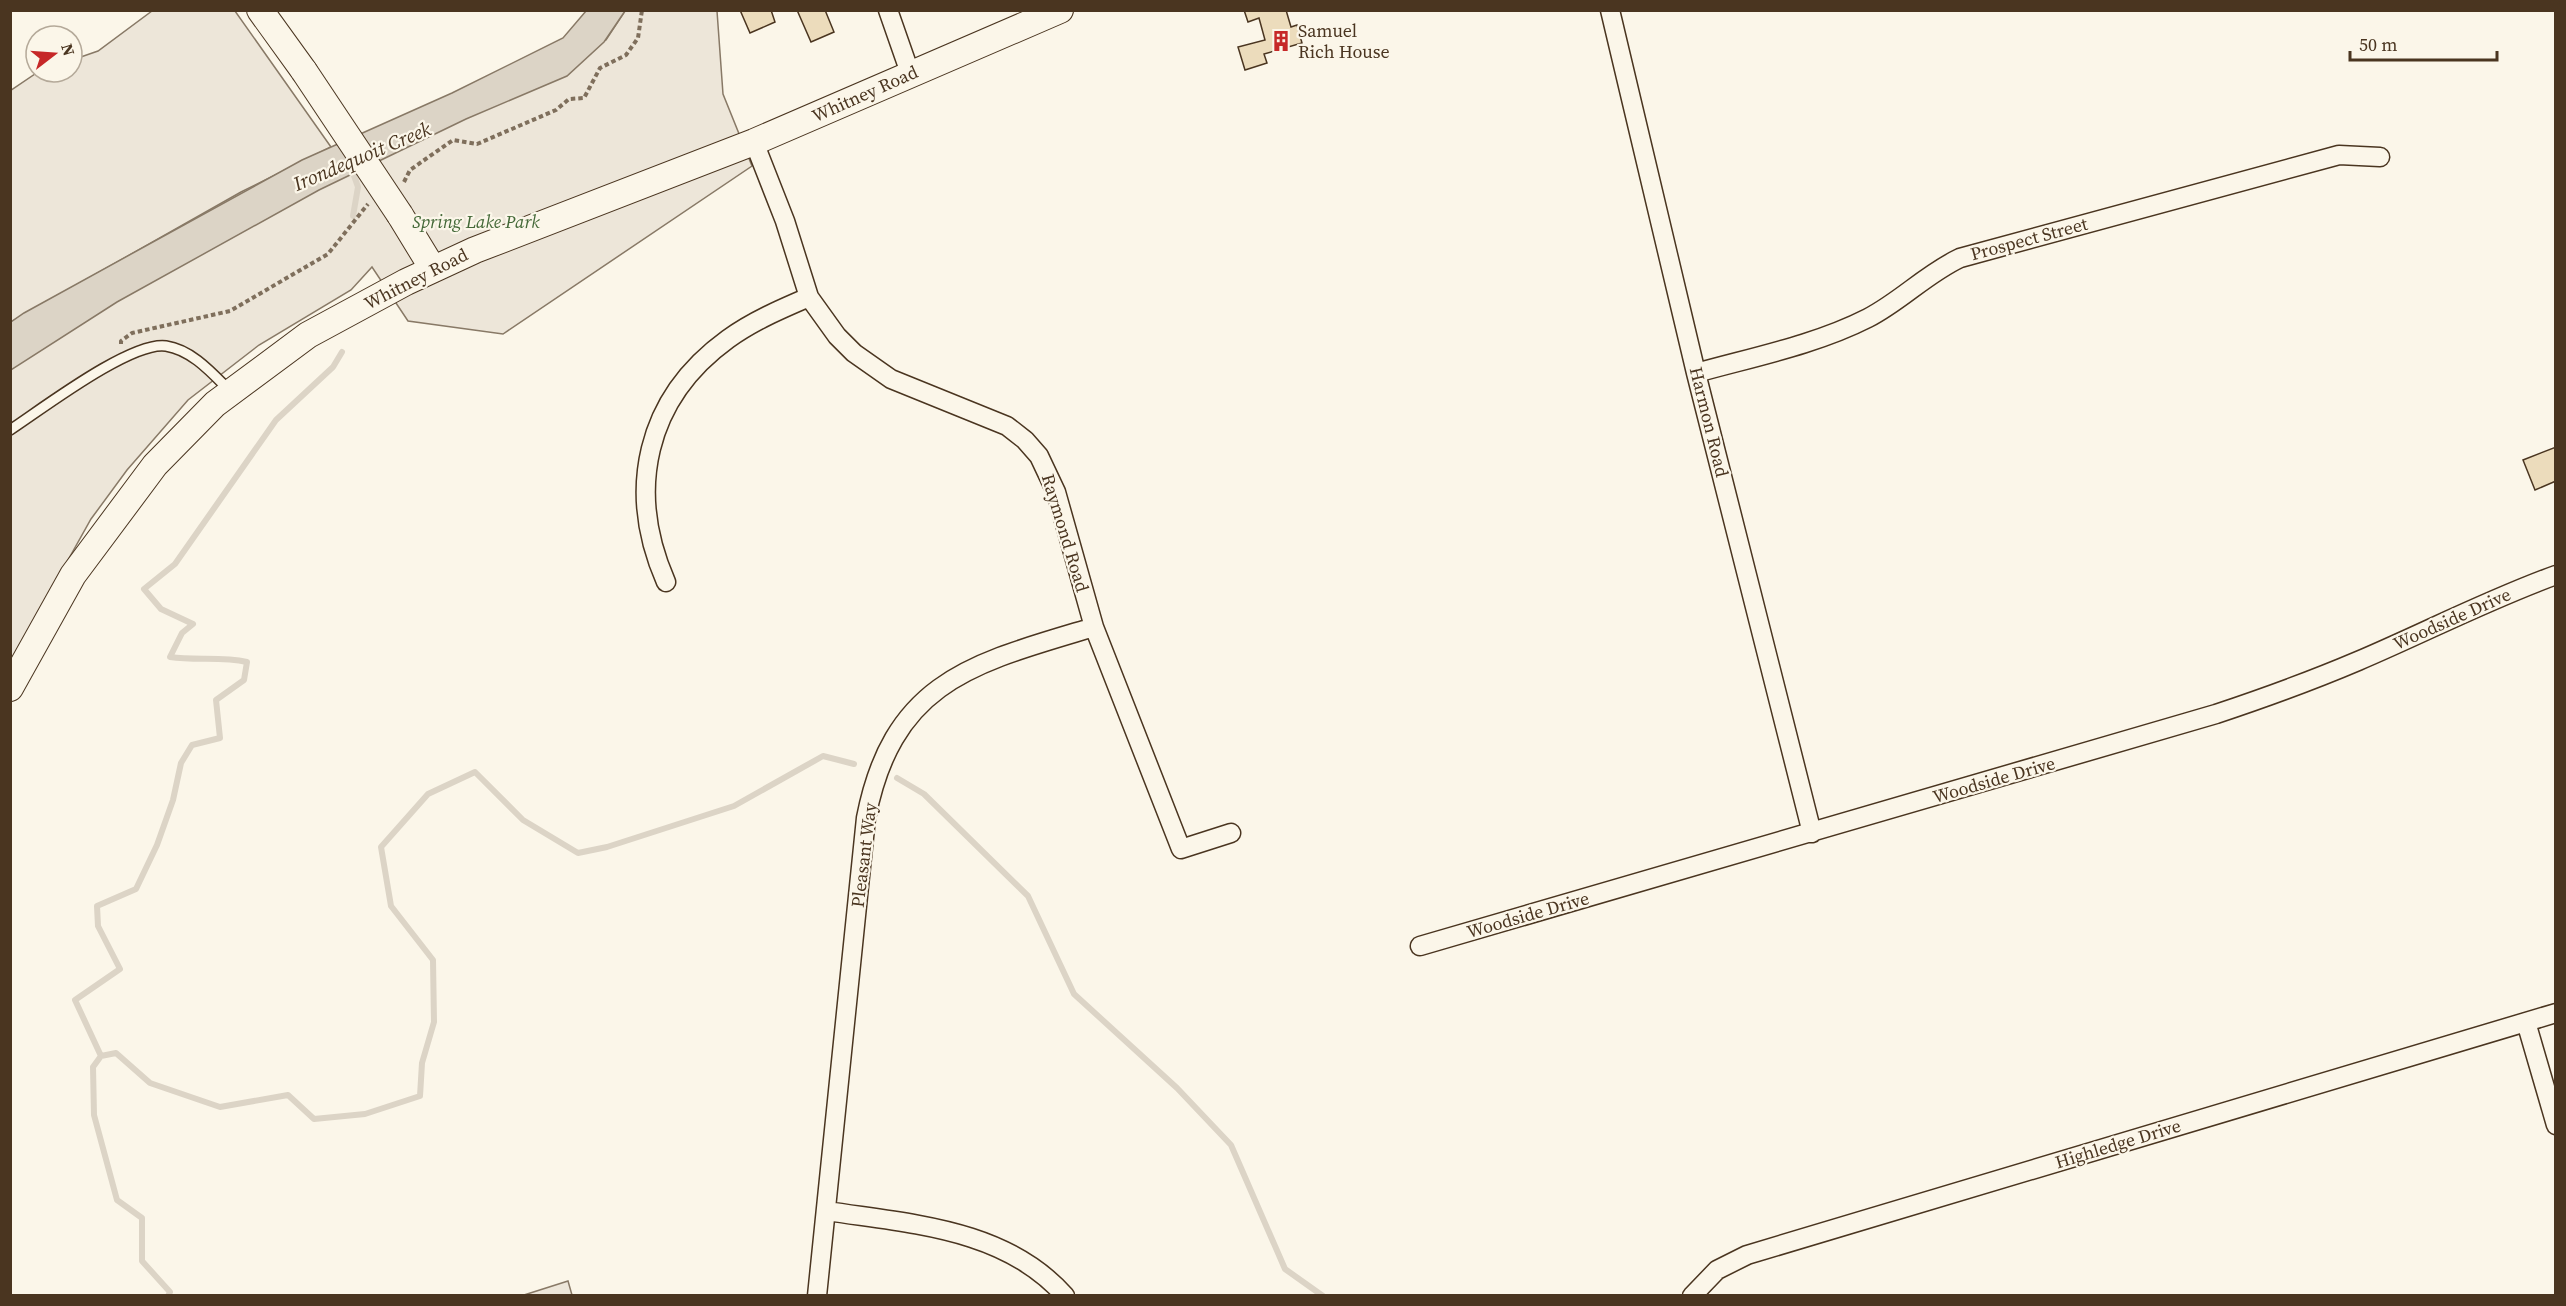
<svg xmlns="http://www.w3.org/2000/svg" width="2566" height="1306" font-family="'Source Serif 4',serif">
<style>
.green{fill:#ede6d9;stroke:#887966;stroke-width:1.5}
.water{fill:#dcd4c6;stroke:#887966;stroke-width:1.5}
.lines{fill:none;stroke-linecap:round;stroke-linejoin:round}
.stream{stroke:#dcd4c6;stroke-width:6}
.building{fill:#ecdcbc;stroke:#4a3520;stroke-width:1.5}
.service-casing{stroke:#4a3520;stroke-width:12}
.minor-casing{stroke:#4a3520;stroke-width:21}
.secondary-casing{stroke:#4a3520;stroke-width:28}
.path{stroke:#7f6f5c;stroke-width:4;stroke-dasharray:4.5 3;stroke-linecap:butt}
.service{stroke:#fbf6e9;stroke-width:9}
.minor{stroke:#fbf6e9;stroke-width:18}
.secondary{stroke:#fbf6e9;stroke-width:26}
.secondary-bridge-casing{stroke:#4a3520;stroke-width:28;stroke-linecap:butt}
.secondary-bridge{stroke:#fbf6e9;stroke-width:26}
.labels{text-anchor:middle;stroke-width:4.5;stroke-linejoin:round;paint-order:stroke}
.poi-label{font-size:18px;fill:#4a3520;stroke:#fbf6e9;text-anchor:start}
.street-label{font-size:18px;fill:#4a3520;stroke:#fbf6e9}
.park-label{font-size:18px;font-style:italic;fill:#436837;stroke:#fbf6e9}
.water-label{font-size:20px;font-style:italic;fill:#4a3520;stroke:#fbf6e9}
</style>
<rect width="100%" height="100%" fill="#fbf6e9"/>
<!-- green -->
<path class="green" d="M152,11H235L331,147L241,192L11,322L10,91L38,72H72V60L98,51Z
M625,11H717L723,94L752,166L503,334L408,321L372,267L351,290L259,345L188,400L127,470L91,519L11,662V342L606,40Z
M568,1281L572,1295H524Z"/>
<!-- water -->
<path class="water" d="M586,11H625L604,42L567,76L466,119L319,190L117,302L11,370V322L24,313L302,160L452,93L563,38Z"/>
<g class="lines">
<!-- stream -->
<path class="stream" d="M351,167L358,187L353,216
M897,778L924,794L1028,896L1074,994L1177,1088L1231,1145L1285,1269L1323,1296
M101,1056L116,1053L150,1083L220,1107L288,1095L314,1119L365,1114L420,1096L422,1063L434,1022L433,960L391,906L381,847L428,794L475,772L523,820L578,853L607,847L734,806L823,756L854,764
M168,1296L170,1292L142,1261V1218L117,1200L94,1115L93,1067L101,1056L75,1000L120,969L98,926L97,906L136,889L157,845L173,800L181,763L192,745L220,738L216,700L244,680L247,662C221,656 196,661 170,657L182,633L193,624L161,609L144,589L175,564L276,420L333,367L342,352"/>
</g>
<!-- building -->
<path class="building" d="M740,10H771L775,22L750,33Z
M797,10H825L834,32L811,42Z
M1244,10H1286L1291,27L1297,25L1302,43L1264,54L1267,63L1245,70L1238,47L1265,40L1259,18L1248,22Z
M2556,447V481L2535,490L2523,460Z"/>
<g class="lines">
<defs>
<path id="service" d="M10,430C42,409 131,341 166,346C192,350 212,373 229,390"/>
<path id="minor" d="M888,10L910,73
M1610,10L1696,373L1812,833
M754,142L785,221L809,297L837,336L854,353L891,379L1007,426L1025,440L1039,456L1056,492L1094,627L1181,849L1231,833
M1696,373C1753,357 1815,345 1868,318C1901,301 1926,274 1960,258L2339,155L2380,157
M666,582C626,491 645,399 728,339C753,321 781,309 809,297
M1420,946L2216,714C2264,698 2311,681 2358,661C2424,633 2487,600 2556,575
M2526,1022L2556,1125
M827,1211C910,1224 1005,1228 1065,1296
M817,1296L866,818C893,680 974,663 1094,627
M1692,1296L1717,1270L1747,1255L2556,1013"/>
<path id="secondary" d="M260,10L304,71
M400,215L433,269
M10,688L73,575L155,465L215,404L308,335L406,282L475,250L754,142L1060,10"/>
</defs>
<!-- service casing -->
<use href="#service" class="service-casing"/>
<!-- minor casing -->
<use href="#minor" class="minor-casing"/>
<!-- secondary casing -->
<use href="#secondary" class="secondary-casing"/>
<!-- path -->
<path class="path" d="M404,182L410,170L453,140L477,144L556,110L569,99L584,98L600,68L626,55L638,38L642,10
M121,344V341L132,333L230,311L328,254L368,204"/>
<!-- service -->
<use href="#service" class="service"/>
<!-- minor -->
<use href="#minor" class="minor"/>
<!-- secondary -->
<use href="#secondary" class="secondary"/>
<defs>
<path id="secondary-bridge" d="M304,71L400,215"/>
</defs>
<!-- secondary-bridge casing -->
<use href="#secondary-bridge" class="secondary-bridge-casing"/>
<!-- secondary-bridge -->
<use href="#secondary-bridge" class="secondary-bridge"/>
</g>
<!-- icons -->
<defs>
<symbol id="building-bare" viewBox="-9 -9 18 18"><path d="M-4-6H4V6H1V3H-1V6H-4ZM-2.5-4.3h1.7v1.8h-1.7ZM.8-4.3h1.7v1.8H.8ZM-2.5-1h1.7V.8h-1.7ZM.8-1h1.7V.8H.8Z" fill="#c62828" stroke="#fbf6e9" stroke-width="2.5" paint-order="stroke"/></symbol>
</defs>
<g fill-rule="evenodd">
<use href="#building-bare" x="1266" y="26" width="30" height="30"/>
</g>
<g class="labels">
<!-- poi labels -->
<g class="poi-label">
<text x="1298" y="37">Samuel<tspan x="1298" dy="21">Rich House</tspan></text>
</g>
<!-- street labels -->
<g class="street-label">
<text transform="translate(865 94) rotate(-24)" y="6">Whitney Road</text>
<text transform="translate(2029 239) rotate(-15)" y="6">Prospect Street</text>
<text transform="translate(416 279) rotate(-27)" y="6">Whitney Road</text>
<text transform="translate(1709 422) rotate(76)" y="6">Harmon Road</text>
<text transform="translate(1065 533) rotate(73)" y="6">Raymond Road</text>
<text transform="translate(2452 619) rotate(-24)" y="6">Woodside Drive</text>
<text transform="translate(1994 780) rotate(-16)" y="6">Woodside Drive</text>
<text transform="translate(864 855) rotate(-83)" y="6">Pleasant Way</text>
<text transform="translate(1528 915) rotate(-16)" y="6">Woodside Drive</text>
<text transform="translate(2118 1144) rotate(-17)" y="6">Highledge Drive</text>
</g>
<!-- park labels -->
<g class="park-label">
<text x="476" y="228">Spring Lake Park</text>
</g>
<!-- water labels -->
<g class="water-label">
<text transform="translate(362 156) rotate(-23)" y="7">Irondequoit Creek</text>
</g>
</g>
<!-- border -->
<rect width="2566" height="1306" fill="none" stroke="#4a3520" stroke-width="24"/>
<!-- north arrow -->
<g transform="translate(54 54) rotate(73)"><circle r="28" fill="#fbf6e9" stroke="#b4a999" stroke-width="1.5"/>
<path d="M0-4.5L10 22L0 15L-10 22Z" fill="#c62828"/>
<text y="-9" font-size="16" font-weight="bold" text-anchor="middle" fill="#4a3520">N</text>
</g>
<!-- scale -->
<path d="M2350 51v9h147v-9" fill="none" stroke="#4a3520" stroke-width="3"/>
<text x="2359" y="51" font-size="18" fill="#4a3520" stroke="#fbf6e9" stroke-width="4.5" paint-order="stroke">50 m</text>
</svg>
